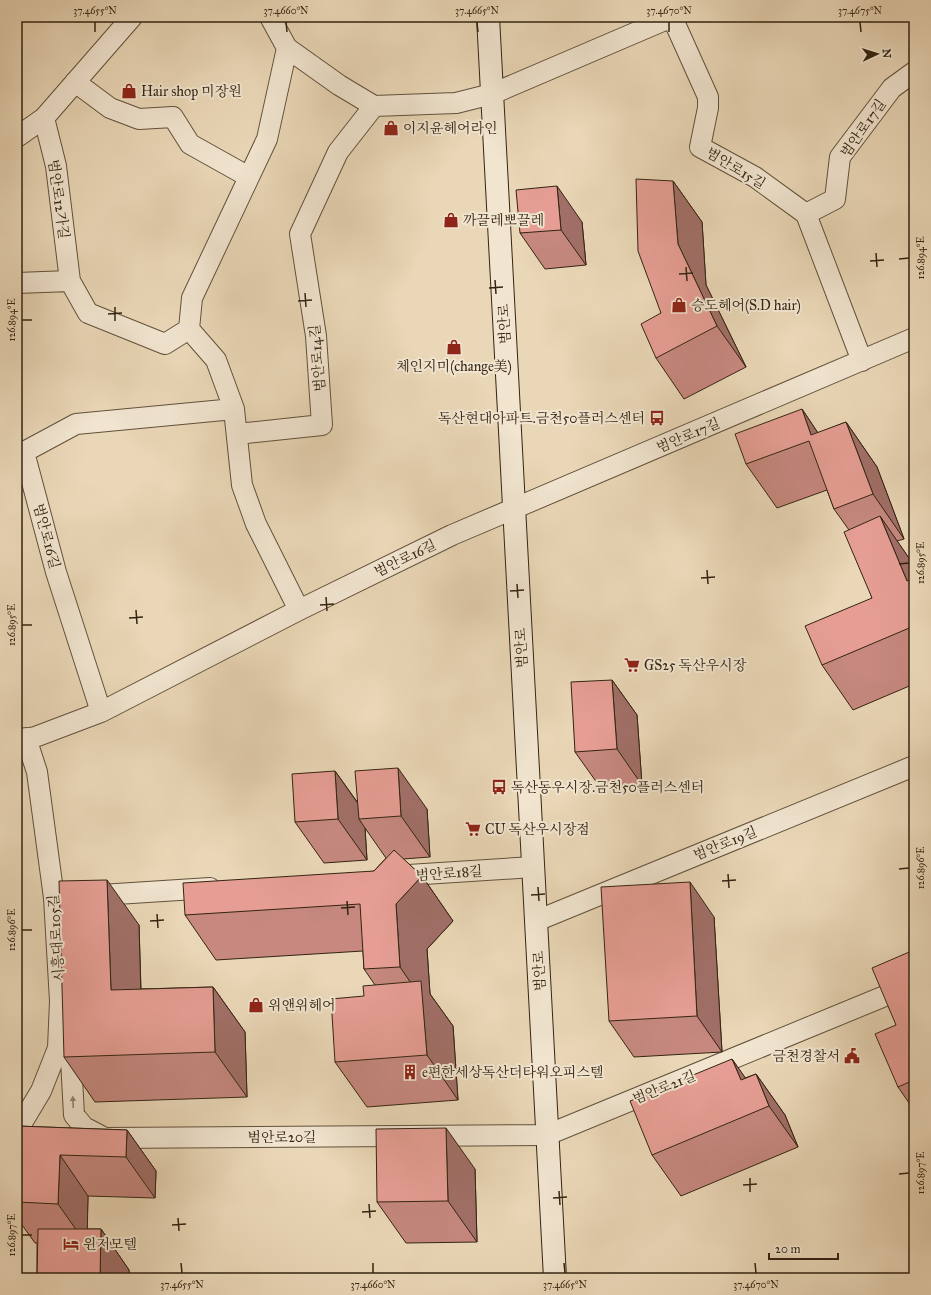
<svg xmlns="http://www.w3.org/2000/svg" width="931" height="1295" font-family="'IM FELL Great Primer','Noto Serif KR',serif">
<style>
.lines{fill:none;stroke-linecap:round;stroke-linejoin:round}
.minor-casing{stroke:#61513b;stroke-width:22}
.secondary-casing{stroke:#332412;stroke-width:24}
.minor{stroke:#f1e5d0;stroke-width:20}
.secondary{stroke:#f1e5d0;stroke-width:22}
.wall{fill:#c6887f;stroke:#332412}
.shaded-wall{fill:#a16f68;stroke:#332412}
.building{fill:#e69e94;stroke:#332412}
.oneway{fill:#928471}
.ticks{fill:none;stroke:#332412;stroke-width:1.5}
.labels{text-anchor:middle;stroke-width:4;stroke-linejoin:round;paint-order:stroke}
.poi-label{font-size:14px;fill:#332412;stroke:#f1e5d0;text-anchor:start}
.street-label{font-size:14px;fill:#332412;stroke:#f1e5d0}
.neatline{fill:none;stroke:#332412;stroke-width:1.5}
.ticks-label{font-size:10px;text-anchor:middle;fill:#332412}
</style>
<rect width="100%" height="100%" fill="#ead7b7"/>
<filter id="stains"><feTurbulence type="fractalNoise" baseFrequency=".005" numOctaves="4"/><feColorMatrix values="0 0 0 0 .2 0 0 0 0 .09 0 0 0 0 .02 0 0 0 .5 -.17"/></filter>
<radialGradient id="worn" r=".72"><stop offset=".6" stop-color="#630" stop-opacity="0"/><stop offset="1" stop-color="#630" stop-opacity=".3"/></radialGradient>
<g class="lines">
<defs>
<path id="minor" d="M270,17L287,48L339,85L374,106L456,103L492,94L672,17
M672,17L708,97V108L700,147L755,177L806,214
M75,82L110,108L139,119L173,117L190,144L249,177
M44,118L56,166L70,281L88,313L165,344L189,329
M17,137L44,118L132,17
M17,283L70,281
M189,329L216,360L234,409L242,485L256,524L299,610
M189,329L192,298L267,139L287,48
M862,361L806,214L835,199L840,157L892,88L914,72
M237,434L322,425L316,336L300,234L338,152L374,106
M101,712L56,572L24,452L76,424L234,409
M17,741L35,737L101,712L299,610L452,535L914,338
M393,876L533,867
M54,898L210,888
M536,921L914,766
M70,1041L74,1115L84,1127L105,1138
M17,1131L41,1091L58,1048L60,1001L54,898L37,772L26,738
M106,1138L547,1135L914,984"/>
<path id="secondary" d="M488,17L555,1278"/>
</defs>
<!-- minor casing -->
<use href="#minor" class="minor-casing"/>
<!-- secondary casing -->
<use href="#secondary" class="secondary-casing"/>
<!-- minor -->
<use href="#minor" class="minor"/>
<!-- secondary -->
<use href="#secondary" class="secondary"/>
</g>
<!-- wall -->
<path class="wall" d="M673,181L702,222L706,285L746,367L684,399L656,358L661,313Z
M582,222L586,265L545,269L520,233Z
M802,409L818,433L846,422L877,467L904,539L897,541L911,561L914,567V684L853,710L822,665L872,598L849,530L834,509L827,490L777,508L746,464Z
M612,680L637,715L642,785L600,787L575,752Z
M335,771L358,803L427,809L430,857L403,859L422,876L453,921L427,949L430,994L453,1026L458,1100L367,1107L335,1062L364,996L375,985L364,969L363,951L216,960L185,915L374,871L386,858L365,828L367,860L324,863L295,822Z
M714,917L722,1052L634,1057L609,1021Z
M139,925L141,989L213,987L245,1032L247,1097L95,1102L64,1057Z
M914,950V1110L898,1087L896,1025Z
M732,1059L745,1078L756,1074L785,1115L798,1147L681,1196L652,1155Z
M17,1126L127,1130L156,1171L155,1198L88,1196L87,1229H101L129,1270V1278H37V1243H35L17,1218Z
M475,1169L477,1242L406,1243L377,1202Z"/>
<!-- shaded-wall -->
<path class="shaded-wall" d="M673,181L702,222L706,285L746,367L717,326L678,244Z
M557,186L582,222L586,265L561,230Z
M802,409L832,454L811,435Z
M846,422L877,467L904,539L873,494Z
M880,516L911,561L914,567V590L907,581Z
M612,680L637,715L642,785L617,749Z
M398,768L427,809L430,857L401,816Z
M335,771L364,812L359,819L365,828L367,860L338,819Z
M422,876L453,921L427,949L430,994L453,1026L458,1100L427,1055L422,999L400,967L396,904Z
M107,880L139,925L142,1035L111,990Z
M690,882L714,917L722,1052L697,1016Z
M213,987L245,1032L247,1097L215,1052Z
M732,1059L761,1100L741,1080Z
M756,1074L785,1115L798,1147L769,1106Z
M446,1128L475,1169L477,1242L448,1201Z
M127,1130L156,1171L155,1198L126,1157Z
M60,1155L88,1196L87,1245L58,1204Z
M101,1229L129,1270V1278H100Z"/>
<!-- building -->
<path class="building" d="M636,179L673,181L678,244L717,326L656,358L641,324L661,313L638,251Z
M557,186L561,230L520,233L516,190Z
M802,409L811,435L846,422L873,494L834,509L809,441L746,464L735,434Z
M880,516L907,581L914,578V626L822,665L805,626L872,598L844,532Z
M612,680L617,749L575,752L571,682Z
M398,768L401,816L359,819L355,771Z
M335,771L338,819L295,822L292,774Z
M394,850L422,876L396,904L400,967L364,969L360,904L185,915L183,883L374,871Z
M107,880L111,990L213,987L215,1052L64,1057L59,881Z
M690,882L697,1016L609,1021L601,887Z
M914,950V1080L898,1087L875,1034L896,1025L872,968Z
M421,981L427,1055L335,1062L331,999L364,996L363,986Z
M732,1059L741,1080L756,1074L769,1106L652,1155L630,1101Z
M17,1126L127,1130L126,1157L60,1155L58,1204L17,1202Z
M446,1128L448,1201L377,1202L376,1129Z
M38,1229H101L100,1278H37Z"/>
<!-- one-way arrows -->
<defs><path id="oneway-solid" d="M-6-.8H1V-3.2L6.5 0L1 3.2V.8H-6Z"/></defs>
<use class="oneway" href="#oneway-solid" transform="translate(73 1102) rotate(-93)"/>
<!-- ticks -->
<path class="ticks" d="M95,22V32M286,22L287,32M477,22L478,32M669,22V32M860,22L861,32M876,253L877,267M899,259L909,258M870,261L884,260M686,267L687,281M679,274L693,273M495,280L496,294M489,288L503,287M305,293L306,307M298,301L312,300M115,307V321M108,314L122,313M22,320H32M899,564L909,563M707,570L708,584M701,578L715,577M517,584L518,598M510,591L524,590M326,597L327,611M320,605L334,604M136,610L137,624M129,618L143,617M22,625H32M899,869L909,868M728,874L729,888M722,881L736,880M538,887L539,901M531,895L545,894M347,901L348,915M341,908L355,907M157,914L158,928M150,921L164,920M22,930H32M899,1174L909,1173M750,1178V1192M743,1185L757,1184M559,1191L560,1205M553,1198L567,1197M369,1204L370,1218M362,1212L376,1211M178,1218L179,1231M172,1225L186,1224M22,1235H32M181,1263L182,1273M373,1263V1273M564,1263L565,1273M755,1263L756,1273"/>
<!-- icons -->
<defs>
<symbol id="shop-bare" viewBox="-9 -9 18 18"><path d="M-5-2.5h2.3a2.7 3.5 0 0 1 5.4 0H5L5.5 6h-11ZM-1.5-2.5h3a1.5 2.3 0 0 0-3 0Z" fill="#8f2418" stroke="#f1e5d0" stroke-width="2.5" paint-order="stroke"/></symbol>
<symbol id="bus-bare" viewBox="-9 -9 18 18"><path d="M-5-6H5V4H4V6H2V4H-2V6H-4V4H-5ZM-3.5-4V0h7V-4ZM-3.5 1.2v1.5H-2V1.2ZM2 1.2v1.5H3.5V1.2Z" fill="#8f2418" stroke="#f1e5d0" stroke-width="2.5" paint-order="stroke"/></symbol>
<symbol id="supermarket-bare" viewBox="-9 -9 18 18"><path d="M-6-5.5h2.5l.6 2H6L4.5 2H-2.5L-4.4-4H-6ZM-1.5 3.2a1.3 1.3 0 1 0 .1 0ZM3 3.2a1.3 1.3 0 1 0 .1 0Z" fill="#8f2418" stroke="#f1e5d0" stroke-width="2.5" paint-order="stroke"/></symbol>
<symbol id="civic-bare" viewBox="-9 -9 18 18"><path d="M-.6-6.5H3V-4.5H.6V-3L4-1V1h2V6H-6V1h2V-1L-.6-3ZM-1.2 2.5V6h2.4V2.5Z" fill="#8f2418" stroke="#f1e5d0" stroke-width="2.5" paint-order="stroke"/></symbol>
<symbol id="building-bare" viewBox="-9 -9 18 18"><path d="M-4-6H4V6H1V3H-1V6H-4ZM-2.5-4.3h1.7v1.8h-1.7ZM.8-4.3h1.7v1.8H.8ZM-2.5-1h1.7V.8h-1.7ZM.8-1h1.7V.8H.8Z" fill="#8f2418" stroke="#f1e5d0" stroke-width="2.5" paint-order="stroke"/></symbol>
<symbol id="hotel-bare" viewBox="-9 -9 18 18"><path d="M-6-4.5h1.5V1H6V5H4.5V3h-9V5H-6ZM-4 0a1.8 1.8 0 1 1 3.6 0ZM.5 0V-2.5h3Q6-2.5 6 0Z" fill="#8f2418" stroke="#f1e5d0" stroke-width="2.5" paint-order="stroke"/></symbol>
</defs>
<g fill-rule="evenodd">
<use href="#shop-bare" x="118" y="80" width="22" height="22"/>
<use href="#shop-bare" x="380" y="117" width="22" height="22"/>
<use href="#shop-bare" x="440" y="209" width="22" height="22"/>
<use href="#shop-bare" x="668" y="294" width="22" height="22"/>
<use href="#shop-bare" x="443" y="336" width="22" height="22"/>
<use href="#bus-bare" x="646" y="407" width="22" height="22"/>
<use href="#supermarket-bare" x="621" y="654" width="22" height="22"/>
<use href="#bus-bare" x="488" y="776" width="22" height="22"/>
<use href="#supermarket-bare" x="462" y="818" width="22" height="22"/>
<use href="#shop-bare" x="245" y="994" width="22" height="22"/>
<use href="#civic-bare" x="841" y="1045" width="22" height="22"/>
<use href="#building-bare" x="399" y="1061" width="22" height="22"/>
<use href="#hotel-bare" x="60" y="1233" width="22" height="22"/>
</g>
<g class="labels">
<!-- poi labels -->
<g class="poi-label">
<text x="141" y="96">Hair shop 미장원</text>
<text x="403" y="133">이지윤헤어라인</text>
<text x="463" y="225">까끌레뽀끌레</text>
<text x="691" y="310">승도헤어(S.D hair)</text>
<text x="454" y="371" text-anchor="middle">체인지미(change美)</text>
<text x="645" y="423" text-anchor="end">독산현대아파트.금천50플러스센터</text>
<text x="644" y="670">GS25 독산우시장</text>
<text x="511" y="792">독산동우시장.금천50플러스센터</text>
<text x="485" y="834">CU 독산우시장점</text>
<text x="268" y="1010">위앤위헤어</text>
<text x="840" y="1061" text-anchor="end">금천경찰서</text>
<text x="422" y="1077">e편한세상독산더타워오피스텔</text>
<text x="83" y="1249">윈저모텔</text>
</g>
<!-- street labels -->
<g class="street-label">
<text transform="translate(863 128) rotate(-55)" y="5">범안로17길</text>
<text transform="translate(736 168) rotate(31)" y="5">범안로15길</text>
<text transform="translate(59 199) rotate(82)" y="5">범안로12가길</text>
<text transform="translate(504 324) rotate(-93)" y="5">범안로</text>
<text transform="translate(317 358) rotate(-95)" y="5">범안로14길</text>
<text transform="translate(688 435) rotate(-23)" y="5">범안로17길</text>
<text transform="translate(47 536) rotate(75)" y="5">범안로16길</text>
<text transform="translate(405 558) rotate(-26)" y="5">범안로16길</text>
<text transform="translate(521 648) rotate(-93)" y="5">범안로</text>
<text transform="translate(725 843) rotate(-22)" y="5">범안로19길</text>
<text transform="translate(449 873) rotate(-4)" y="5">범안로18길</text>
<text transform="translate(56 938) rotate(-94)" y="5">시흥대로105길</text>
<text transform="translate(539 971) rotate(-93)" y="5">범안로</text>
<text transform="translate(664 1087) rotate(-22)" y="5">범안로21길</text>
<text x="282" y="1142">범안로20길</text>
</g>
</g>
<!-- margin -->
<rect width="931" height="1295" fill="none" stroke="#ead7b7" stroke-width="44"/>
<!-- north arrow -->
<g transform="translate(877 54) rotate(86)" stroke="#f1e5d0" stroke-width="3" paint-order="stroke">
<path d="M0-3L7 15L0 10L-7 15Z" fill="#332412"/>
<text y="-6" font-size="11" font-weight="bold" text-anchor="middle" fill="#332412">N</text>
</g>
<!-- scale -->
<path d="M769 1253v6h69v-6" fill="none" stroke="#332412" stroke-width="2"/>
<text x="775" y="1253" font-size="12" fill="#332412" stroke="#f1e5d0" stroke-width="3" paint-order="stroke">20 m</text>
<rect x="22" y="22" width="887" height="1251" class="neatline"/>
<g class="ticks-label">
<text x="95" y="14">37.4655°N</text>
<text x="286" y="14">37.4660°N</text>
<text x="477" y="14">37.4665°N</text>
<text x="669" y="14">37.4670°N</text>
<text x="860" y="14">37.4675°N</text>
<text transform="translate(920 258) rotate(-90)" y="4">126.894°E</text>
<text transform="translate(11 320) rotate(-90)" y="4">126.894°E</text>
<text transform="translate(920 563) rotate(-90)" y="4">126.895°E</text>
<text transform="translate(11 625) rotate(-90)" y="4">126.895°E</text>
<text transform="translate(920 868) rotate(-90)" y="4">126.896°E</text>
<text transform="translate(11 930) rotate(-90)" y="4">126.896°E</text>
<text transform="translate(920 1173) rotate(-90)" y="4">126.897°E</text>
<text transform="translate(11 1235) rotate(-90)" y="4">126.897°E</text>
<text x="182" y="1288">37.4655°N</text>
<text x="373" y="1288">37.4660°N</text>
<text x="565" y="1288">37.4665°N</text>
<text x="756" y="1288">37.4670°N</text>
</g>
<rect width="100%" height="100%" filter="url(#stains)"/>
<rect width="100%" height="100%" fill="url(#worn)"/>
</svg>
